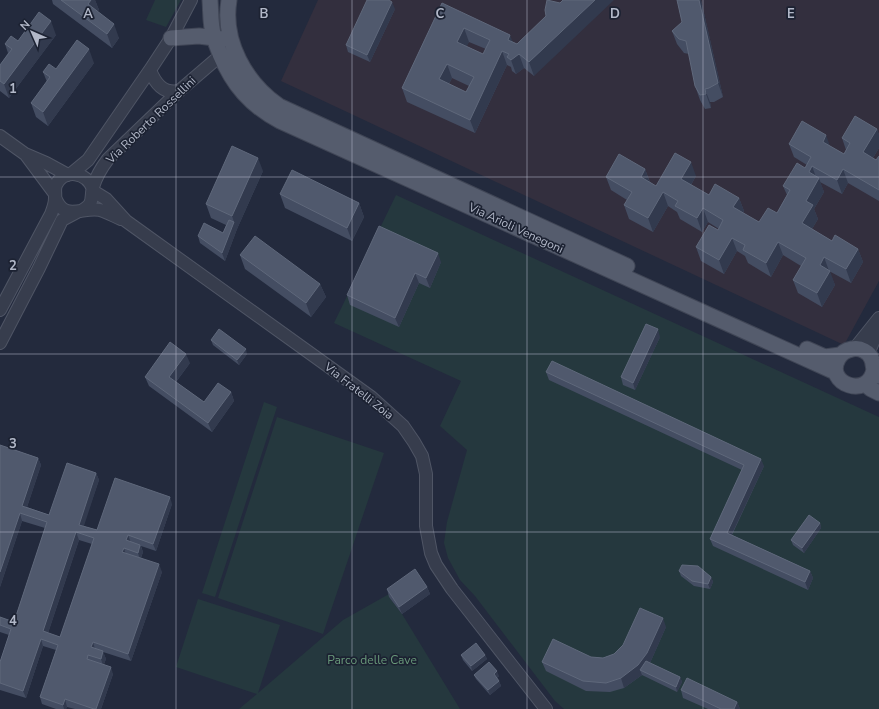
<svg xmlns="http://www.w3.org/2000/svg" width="879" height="709" font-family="'Nunito Sans',sans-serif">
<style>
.medical{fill:#332f3e}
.green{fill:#25383e}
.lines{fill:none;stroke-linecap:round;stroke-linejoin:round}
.minor-casing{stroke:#4f5565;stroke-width:14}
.major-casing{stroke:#404656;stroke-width:17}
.minor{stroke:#373d4d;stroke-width:12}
.major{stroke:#555c6d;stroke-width:15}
.wall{fill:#444d62;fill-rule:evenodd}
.shaded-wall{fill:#323a4e}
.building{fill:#50596d;stroke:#5f687b;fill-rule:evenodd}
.grid{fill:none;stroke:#b2b8c8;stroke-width:1;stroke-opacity:0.55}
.labels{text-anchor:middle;stroke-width:3.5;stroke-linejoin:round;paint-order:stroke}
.street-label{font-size:12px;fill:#b2b8c8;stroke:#1c2232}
.park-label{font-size:12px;fill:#699a7a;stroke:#1c2232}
.grid-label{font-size:13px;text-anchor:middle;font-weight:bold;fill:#b2b8c8;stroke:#1c2232;stroke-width:3.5;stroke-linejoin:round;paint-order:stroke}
</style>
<rect width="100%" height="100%" fill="#232a3d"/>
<!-- medical -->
<path class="medical" d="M318,0H879V281L844,345L281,81Z"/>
<!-- green -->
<path class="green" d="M155,0H181L166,27L146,20Z
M396,195L879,417V709H564L555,701L475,596L460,580L448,558L444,543L447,522L467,450L440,426L461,381L334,323Z
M264,402L277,407L215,597L202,593Z
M277,417L384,453L323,634L218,598Z
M389,594V597L402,614L460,709H239L257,694L176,667L198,599L280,625L258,693L343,620Z"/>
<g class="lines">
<defs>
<path id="minor" d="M150,70C155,83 163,94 179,91
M0,136L25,154L46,163L68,175
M26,155L55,194
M71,174L88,160L150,70L171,38L191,0
M93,191L106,199L126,221L371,397L403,426L414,442L422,456L426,474V526L431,553L436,565L452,589L546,709
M55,197C64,223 83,206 100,210C107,212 114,216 121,219
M81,211C95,204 90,199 93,187C96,177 102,167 108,159L179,91L221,55
M0,310L51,214C53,209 55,203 55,198C56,194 54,190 56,185C64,168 87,172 93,189
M0,343L39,268L62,220L77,212
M855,348L879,318
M868,354L879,328"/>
<path id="major" d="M210,0C211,12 210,25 214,37C215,42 218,48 220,54C233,85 250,105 280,121L835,372
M229,0C222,42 246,83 279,106L627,266
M171,38L199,36L222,39
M807,349L825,357L840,355
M874,369C869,400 824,384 838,359C841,353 846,350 852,349C860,347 870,352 872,360C873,362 873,366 874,369C875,371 877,374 879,376
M865,384L871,389L879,393"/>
</defs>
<!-- minor casing -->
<use href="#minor" class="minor-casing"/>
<!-- major casing -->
<use href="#major" class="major-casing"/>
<!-- minor -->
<use href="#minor" class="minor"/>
<!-- major -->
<use href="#major" class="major"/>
</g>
<!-- wall -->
<path class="wall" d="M52,0H95L99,10L97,11L119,38L112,48L53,4Z
M677,0H701L723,97L714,102H710L711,108L705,109L700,100L695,86L689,54L684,53L677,44L672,31L682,22Z
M442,3L517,44L560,3L534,76L524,68L516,74L512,71L511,67L507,65L475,133L407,102L402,88ZM469,42L486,49L483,54L466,46ZM452,78L469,86L466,92L449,84Z
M395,9L370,62L348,52L346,45Z
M56,35L9,98L0,91V65L8,53L5,44L18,41Z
M94,63L48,126L36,117L31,103L47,82L43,72L56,69Z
M877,129L879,135V148L873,158L876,160L879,156V201L848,183L842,194L820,182L824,192L814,209L818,219L812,229L832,241L858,249L863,262L851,283L829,271L835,285L822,307L798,293L793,280L801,266L783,255L771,277L748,263L745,256L737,251L724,274L701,261L696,247L718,230L719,229L708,222L702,232L680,219L677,212L668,206L653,232L629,219L624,205L627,200L611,190L606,177L645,169L650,182L656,186L696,176L691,185L709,195L739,198L744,211L743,213L759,222L777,213L787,195L783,186L805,168L807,165L794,157L789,144L830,146L844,154L846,150L842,138Z
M263,171L237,229L225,261L200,243L198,236L223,233L226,225L211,218L206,204Z
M280,194L359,203L364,217L352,241L285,208Z
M240,255L320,284L326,297L311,317L245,269Z
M441,262L430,288L419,283L399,327L350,305L347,295Z
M660,337L635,390L623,385L621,377Z
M211,340L247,354L239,365L213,345Z
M190,363L176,382L204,402L231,392L234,401L212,432L149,386L145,377Z
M546,372L764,466L732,535L810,571L813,578L808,590L713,546L710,539L742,470L549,380Z
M0,445L38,458L41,465L27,507L49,515L96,473L99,480L83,526L97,530L172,504L156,551L141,546L143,552L141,558L162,572L131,661L103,652L106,659L104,664L113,674L101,709H75L67,707L66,709H56L42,704L40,697L56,650L43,646L26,698L0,690V662L9,635L0,632V617L14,622L45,528L22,521L0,587ZM79,540L92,544L60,637L48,633Z
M820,523L821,528L804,553L793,545L791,540Z
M679,571L711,577L713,582L710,589L694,586L681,576Z
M427,587L430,594L402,614L389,597L387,589Z
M666,627L650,663L680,677L682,682L677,692L642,675L624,688L610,692L586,691L546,671L542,662L591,657L603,658L614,654Z
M461,655H485L487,659L472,671L463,660Z
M474,675L499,676L497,678L499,681L501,686L490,695L476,679Z
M681,690L737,702L740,709H708L683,698Z"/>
<!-- shaded-wall -->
<path class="shaded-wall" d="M91,0H95L99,10L93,18L88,4Z
M595,0H614L534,76L529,62Z
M699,0H701L723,97L718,83Z
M392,2L395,9L370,62L367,55Z
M51,21L56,35L9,98L4,84Z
M114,24L119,38L112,48L107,34Z
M464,28L469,42L462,56L457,42Z
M510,35L515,48L508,40Z
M89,49L94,63L48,126L43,112Z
M502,51L507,65L475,133L470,120Z
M519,54L524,68L516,74L511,60Z
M447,64L452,78L444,93L439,79Z
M705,89L710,102L711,108L706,94Z
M877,129L879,135V148L868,166L863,152Z
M826,135L831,149L823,142Z
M258,158L263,171L237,229L225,261L222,253L234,222L232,216Z
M691,162L696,176L686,193L681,179Z
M812,166L817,180L809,172Z
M645,169L650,183L641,177Z
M843,169L848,183L842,194L837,180Z
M819,178L824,192L814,209L818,219L807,237L802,223L806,201Z
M663,192L668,206L653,232L648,218Z
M739,198L744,211L738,221L733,207Z
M359,203L364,217L352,241L347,228Z
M703,208L708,222L702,232L697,218Z
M732,238L737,251L724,274L719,260Z
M778,242L783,255L771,277L766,263Z
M858,249L863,262L851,283L846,269Z
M438,253L441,262L430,288L426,278Z
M824,257L829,271L820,265Z
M830,271L835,285L822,307L817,293Z
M415,273L419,283L399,327L395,318Z
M320,284L326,297L311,317L306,303Z
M658,329L660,337L635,390L633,383Z
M246,349L247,354L239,365L237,360Z
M186,354L190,363L172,387L169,377Z
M231,392L234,401L212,432L208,423Z
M38,458L41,465L25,513L22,506Z
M761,459L764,466L729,540L727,533Z
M96,473L99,480L82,532L79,525Z
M170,497L172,504L156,551L153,544Z
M20,513L22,521L0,587V572Z
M820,523L821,528L804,553L802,548Z
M76,532L79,540L46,639L43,631Z
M128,535L131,543L126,540Z
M140,545L143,552L140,560L138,553Z
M124,548L126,555L122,552Z
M159,564L162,572L131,661L128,654Z
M810,571L813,578L808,590L805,582Z
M711,577L713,582L710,589L708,584Z
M427,587L430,594L402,614L399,607Z
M663,618L666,627L650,663L644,672L640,670L642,675L624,688L621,678Z
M41,639L43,646L26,698L23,691Z
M93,642L95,649L91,647Z
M103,651L106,659L103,666L101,659Z
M485,655L487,659L472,671L471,666Z
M111,667L113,674L101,709H96Z
M497,671L499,676L495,679L494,674Z
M680,677L682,682L677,692L676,687Z
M499,681L501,686L490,695L488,690Z
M65,699L67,707L66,709H64L63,705Z
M737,702L740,709H734Z"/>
<!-- building -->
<path class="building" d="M61,0H91L88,4L114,24L107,34Z
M367,0H389L392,2L367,55L346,45Z
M547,0L560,3L563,0H595L529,62L519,54L511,60L507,57L509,54L502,51L470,120L402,88L442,3L510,35L508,40L517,44L546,16L545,10ZM464,28L490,40L483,54L457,42ZM447,64L474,77L466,92L439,79Z
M677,0H699L718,83L709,88L705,89L706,94L700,95L695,86L686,41L679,39L672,31L682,22Z
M39,12L51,21L4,84L0,81V65L12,49L5,44L11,36L18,41Z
M77,40L89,49L43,112L31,103L50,77L43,72L49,64L56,69Z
M855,116L877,129L863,152L876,160L879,156V190L843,169L837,180L812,166L809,172L819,178L806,201L813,205L802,223L832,241L835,235L858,249L846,269L824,257L820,265L830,271L817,293L793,280L806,258L778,242L766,263L743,250L745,245L732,238L719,260L696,247L709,225L718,230L723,220L703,208L697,218L675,206L678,201L663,192L648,218L624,205L632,192L606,177L619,154L645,169L641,177L656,186L675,153L691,162L681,179L709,195L715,184L739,198L733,207L759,222L768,208L777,213L790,190L783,186L797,163L805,168L811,157L789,144L802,121L826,135L823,142L844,154L850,143L842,138Z
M232,146L258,158L232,216L206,204Z
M292,170L359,203L347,228L280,194Z
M229,220L234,222L222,253L198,236L204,223L223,233Z
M379,226L438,253L426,278L415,273L395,318L347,295Z
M255,236L320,284L306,303L240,255Z
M646,324L658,329L633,383L621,377Z
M219,329L246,349L237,360L211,340Z
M170,342L186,354L169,377L204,402L218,383L231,392L208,423L145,377Z
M552,361L761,459L727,533L810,571L805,582L710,539L744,465L546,372Z
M0,445L38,458L22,506L49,515L67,463L96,473L79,525L97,530L115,478L170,497L153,544L128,535L126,540L140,545L138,553L124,548L122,552L159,564L128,654L93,642L91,647L103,651L101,659L88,655L87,659L111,667L96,709H94L65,699L63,705L40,697L58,645L41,639L23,691L0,683V662L11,629L0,625V617L14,622L47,522L20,513L0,572ZM76,532L94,538L60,637L43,631Z
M809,515L820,523L802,548L791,540Z
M682,565L698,566L711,577L708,584L692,581L679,571Z
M415,569L427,587L399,607L387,589Z
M640,608L663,618L647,653L638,665L621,678L606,683L583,681L542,662L553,639L591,657L603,658L614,654L623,645Z
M476,643L485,655L471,666L461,655Z
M646,661L680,677L676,687L640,670Z
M489,662L497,671L494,674L499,681L488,690L474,675Z
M687,678L737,702L734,709H721L681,690Z"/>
<!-- grid -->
<path class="grid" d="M176,0V709M352,0V709M527,0V709M703,0V709M0,177H879M0,354H879M0,532H879"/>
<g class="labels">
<!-- street labels -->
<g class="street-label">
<text transform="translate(151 120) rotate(-44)" y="4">Via Roberto Rossellini</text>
<text transform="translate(516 228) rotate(25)" y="4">Via Arioli Venegoni</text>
<text transform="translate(359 391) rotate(38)" y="4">Via Fratelli Zoia</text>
</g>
<!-- park labels -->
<g class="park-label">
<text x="372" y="664">Parco delle Cave</text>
</g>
</g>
<g class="grid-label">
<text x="88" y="18">A</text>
<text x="264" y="18">B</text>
<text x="440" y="18">C</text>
<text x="615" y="18">D</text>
<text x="791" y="18">E</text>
<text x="13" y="93">1</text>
<text x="13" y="270">2</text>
<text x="13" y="448">3</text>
<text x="13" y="625">4</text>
</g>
<!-- north arrow -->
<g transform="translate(32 32) rotate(315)" stroke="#1c2232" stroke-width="3" paint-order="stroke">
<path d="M0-3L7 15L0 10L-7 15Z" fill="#b2b8c8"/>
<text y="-6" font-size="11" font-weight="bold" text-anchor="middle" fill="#b2b8c8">N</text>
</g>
</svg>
